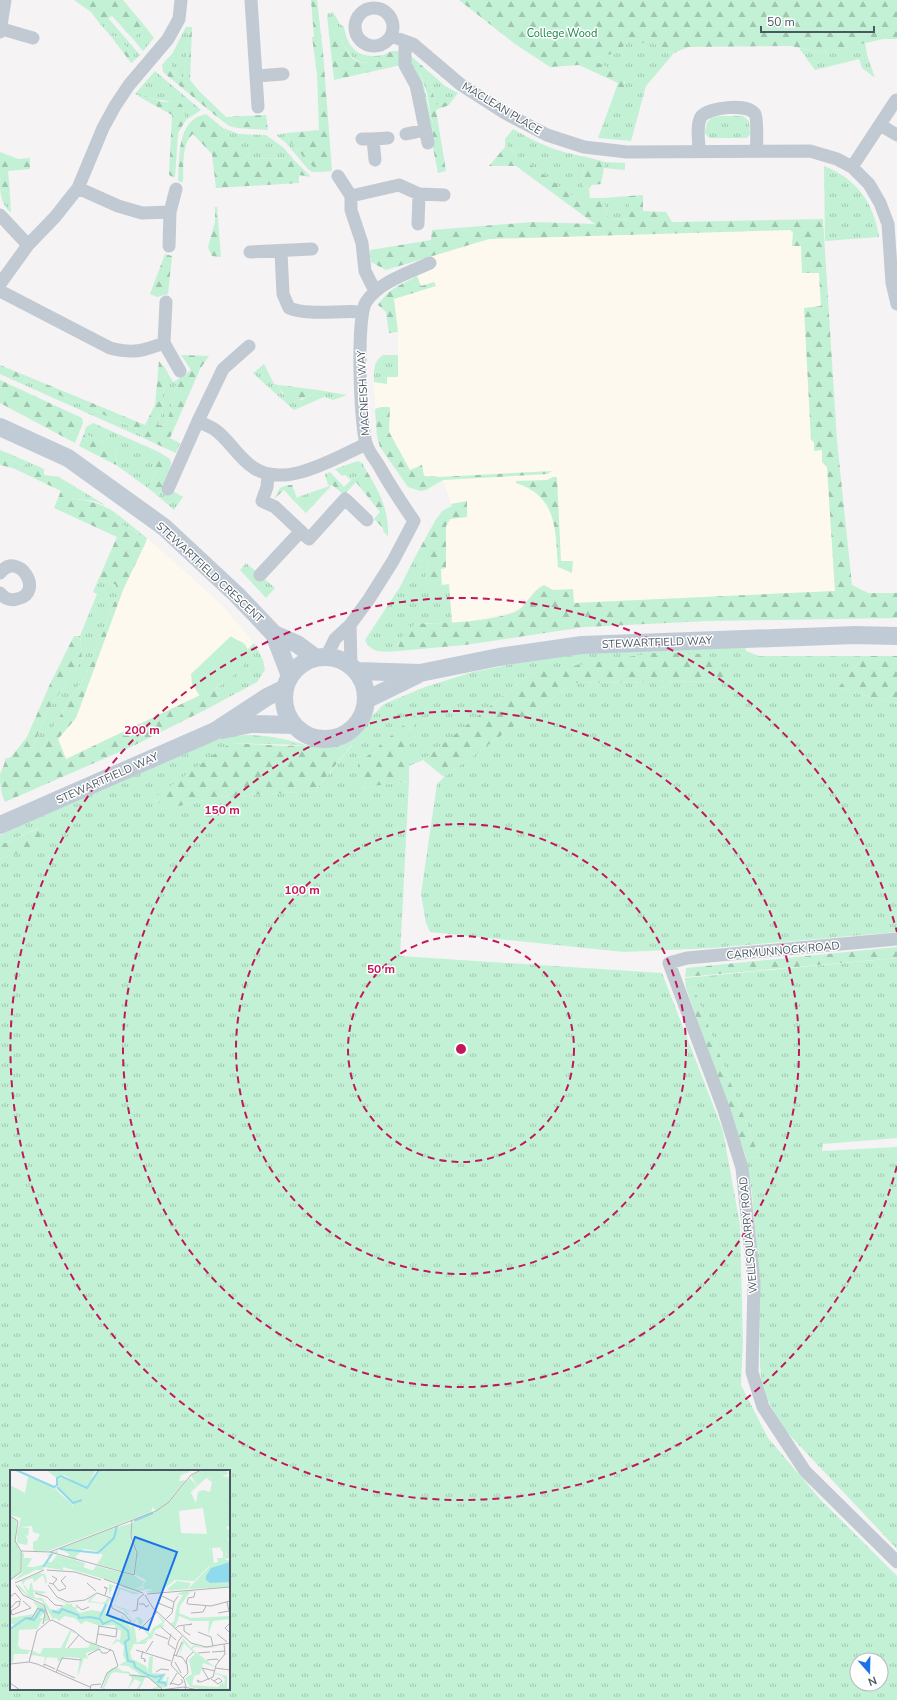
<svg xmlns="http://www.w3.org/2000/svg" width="897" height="1700" font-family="'Nunito Sans',sans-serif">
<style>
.commercial{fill:#fdf9ef}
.grass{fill:url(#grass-tufts);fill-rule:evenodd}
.forest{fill:url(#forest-firs)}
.green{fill:#c3f1d5}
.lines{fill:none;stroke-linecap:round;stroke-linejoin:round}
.street{stroke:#c1cad2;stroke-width:13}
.secondary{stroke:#c1cbd6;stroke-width:18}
.ring{fill:none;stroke:#c2185b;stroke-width:2;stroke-dasharray:7 5}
.labels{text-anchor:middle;stroke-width:3;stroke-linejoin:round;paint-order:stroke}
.park-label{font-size:11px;fill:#17864f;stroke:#fff}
.street-label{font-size:11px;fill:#4a5661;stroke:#fff}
.inset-river{fill:none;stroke:#90daee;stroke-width:2}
.inset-road{fill:none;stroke:#b1b4b9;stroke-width:1}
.view{fill:#1a73e8;fill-opacity:0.15;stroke:#1a73e8;stroke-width:2}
.inset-edge{fill:none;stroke:#4a5661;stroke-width:2}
.centre{fill:#c2185b;stroke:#fff;stroke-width:2}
.ring-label{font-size:12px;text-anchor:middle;font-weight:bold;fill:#c2185b;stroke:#fff;stroke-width:3;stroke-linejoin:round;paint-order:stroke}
</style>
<defs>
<pattern id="grass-tufts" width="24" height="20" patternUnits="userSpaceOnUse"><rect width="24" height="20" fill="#c3f1d5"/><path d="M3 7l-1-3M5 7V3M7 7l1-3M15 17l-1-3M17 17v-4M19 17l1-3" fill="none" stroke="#a0c6b0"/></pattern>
<pattern id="forest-firs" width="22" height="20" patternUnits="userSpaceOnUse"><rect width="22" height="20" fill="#c3f1d5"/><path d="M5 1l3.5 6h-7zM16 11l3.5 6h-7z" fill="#a0c6b0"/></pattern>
</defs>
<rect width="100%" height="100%" fill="#f5f3f3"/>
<!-- commercial -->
<path class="commercial" d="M790,230L801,246L802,273H819L821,307L804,308L811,440L822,450V462L827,467L835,591L573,603V589L553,590L543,585L539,587L519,609L512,612L467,622L452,623L449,585H442L441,568H446V526L467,502L451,504L443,480L547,474L551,471L439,477L424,476L410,470L389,432L390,407H381L375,409L374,382L387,384V377L398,376V332L394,299L434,282L421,286L414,262L489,239Z
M147,538L219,602L254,643L215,688L66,759L58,739L76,718L123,590Z"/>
<!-- grass -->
<path class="grass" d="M333,12L340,24L344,27C348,50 360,59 383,55L384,59C355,67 353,61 339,36L329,34L327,14Z
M108,18L140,55L135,60L119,37L111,36L100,24Z
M144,25L154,38L143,51L133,39Z
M186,27H189L184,77L181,78L174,74L171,63L166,60L172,54Z
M627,43H653L674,53L646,86L631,141L598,138L608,111H613L625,82L588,59L616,53Z
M865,43L867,55L875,78L862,68L859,59L815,70L799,48L823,53Z
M409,62L420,70L433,125L432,143Z
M427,70L445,86L458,93L452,101L436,105Z
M155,71L201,110L186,120C184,116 184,108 181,105C179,102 142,98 135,94Z
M216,116H225L237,128L229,126Z
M721,116H743L749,121L750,134L747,138H709L705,133C707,121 708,117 721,116Z
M223,128L239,134L266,135L284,148L293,159L250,158L241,153Z
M513,129C539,144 557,152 587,157L581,179L583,186L589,189L591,210L508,148L505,139Z
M287,133L289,141L318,172H312L308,169L286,143L276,135Z
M605,162L625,163V170L604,168Z
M824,166C857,179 874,203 879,237L825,241Z
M0,177L3,190L10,193L11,213C0,203 0,192 0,177Z
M629,196V220L608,219L603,198Z
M383,355H398V377H387V384L374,382C374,370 373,362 383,355Z
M264,364L274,384L278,385L282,394L302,400L318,390L347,395L333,400L324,397L294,410L253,373Z
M165,368L173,382L177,380L168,420L164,426L158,425L162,411Z
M16,376L136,429L143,438L11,379Z
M93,423L159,452L153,460L157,470L148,488L116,465L117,452L109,444L84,434L86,427Z
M10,454L35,465L28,468L10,460Z
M358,461L362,463L366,470L351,480L345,475L342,476L335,469Z
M59,477L105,505L94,501L69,498V488Z
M332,485L306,513L294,501L298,497Z
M162,489L172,494L173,491L183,497L174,510L158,496Z
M117,514L147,538L146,542L134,530L115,522Z
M415,557L428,564L425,580L442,590V585L449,584L452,623H416L398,644V651C384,652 371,654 365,640L400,587Z
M246,563L275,588L266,598L240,570Z
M99,578L116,585V597L85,677L67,703L41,751L35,755L33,746L48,710L82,660L80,636L97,594L93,592Z
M254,643L263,660L265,670L257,682L205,710L219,697L215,688L221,685L248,656V649Z
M745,646L746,651L759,656H864L838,688L897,704V932L712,948L624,952L430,932L426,923L421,894L437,784L444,777L573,683L727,681L708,654L531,673L423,760L409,766V737L418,713L360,788L409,781L400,956L662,973L723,1131L740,1225L743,1341L741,1385L768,1438L820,1499L897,1576V1700H0V859L42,843L38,828L0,845V835L201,745C212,742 223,737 235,736C258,733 283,738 306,745L230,743L155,799L167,809L217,797L315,791L352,745L337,744L355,733L384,704L425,687L473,672L537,659L610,651ZM11,1471H229V1689H11ZM857,1660H881V1684H857Z
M897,958V1138L823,1144L822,1151L897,1147V1549L782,1427L762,1389L760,1365L759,1279L752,1194L746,1157L760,1158L694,989L686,988L685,978Z"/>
<!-- forest -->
<path class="forest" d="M74,0H123L144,25L133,39L112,16L100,24L91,12Z
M311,0H317L323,52L332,171L318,172L289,141L287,133L319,130L317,74L312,37H314Z
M459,0H897V39H883L823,53L791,46L688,47L674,53L653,43H627L616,53L589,59L624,74V87L613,112L608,111L618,83L579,65L550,67L515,44Z
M189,27H192L190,80L199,91L225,116H216L163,72L162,65L166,60L171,63L174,74L181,78L184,77Z
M329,34L339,36C353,62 353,67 383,59V55L392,51H401V65L334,80Z
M111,36L119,37L135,60L131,63Z
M411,56L427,70L436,105L452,101L449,105L436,110L446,171L438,173L432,143L433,125L427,93L420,71L409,62Z
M141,95L163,102H178L182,105L186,120L178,133L175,177L170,176L169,174L172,115L138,96Z
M206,114L223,128L241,153L250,158L293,159L311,177L299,175V183L216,188L212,154L193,134C181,144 184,167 183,182L178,181C180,157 176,120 206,114Z
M266,115L268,130L237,128L226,117Z
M505,139L508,148L590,209V198H603L608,219L629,220V196L643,195V211L666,212L672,222L823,219L837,441L852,585L868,593H897V618L708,621L585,627L465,645L398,651C398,637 406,632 416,623C437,625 505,621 520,609C529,601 533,590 544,585L553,590L573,589L574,603L835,591L827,467L822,462V450L814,451V442L811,440L804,308L821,306L819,273H802L801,246H792L793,232L790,230L489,239L386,270L371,262L370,250L431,240L432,230L532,222L595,224L516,166H489L505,147Z
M0,152L18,159L30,158V169L8,171L10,193L3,190L0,177Z
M587,157L605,162L601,184L592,185L589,189L583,186L581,179Z
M215,207H217L221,257L212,256L208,247L215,222Z
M165,254L172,256L168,294L157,297L150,294Z
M417,276L421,286L434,282L436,286L394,299L398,332L389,333L386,312L378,305C390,287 400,286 417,276Z
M181,355L209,356L200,369L170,438L180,443L176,453L143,438L136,429L16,376L11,379L0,374V365L145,425L155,405L159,361L165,368L162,411L158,425L164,426L168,420L177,380L191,370Z
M0,380L82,418L83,423L75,443L0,403Z
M278,385L318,390C301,401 289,407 278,385Z
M381,407H390L389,432L410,470L422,465L424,476L439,477L552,471L547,474L443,480L426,490L420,491L408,487L380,447L377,436L375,409Z
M84,434L109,444L117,452L116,465L79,446Z
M0,450L10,454V460L28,468L35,465L44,469V475L59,477L69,488V498C90,501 100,502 117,514L115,522L134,530L146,542L123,590L76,718L58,739L66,759L215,688L219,697L205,710L133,746L5,802C1,794 0,783 0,774C2,768 5,765 5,759L11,757L27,737L50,684L74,636H80L82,660L48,710L33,746L35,754L41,751L67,703L85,677L116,597V585L99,578L117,537L54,508L61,491L13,468L0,465Z
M159,452L170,459C174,471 163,486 158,496L148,488L157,470L152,460Z
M366,470C379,491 389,510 388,536L383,531V528L374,519L380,512L356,482L344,495L332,485H328L325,474L330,472L344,487L351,480Z
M553,477H557L561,561H573L572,573L558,567C555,529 558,497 516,483V481L547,480Z
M287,485H292L297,498L294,501L284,490L274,499L280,488Z
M467,501V517L450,519L446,526V568L441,569L442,590L429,591L425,580L428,564L415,557L435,521L442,511L452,506L451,504Z
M652,653L708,654L728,681L573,683L444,777L423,760L531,673Z
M864,656H897V704L838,688Z
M419,712L409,737V781L360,788L358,764Z
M230,743L285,746L352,744L315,791L217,797L167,809L154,798Z
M39,828L42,844L0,859V845Z
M897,947V958L685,977L686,968Z
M686,988L694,989L760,1158L746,1157Z"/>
<!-- green -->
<path class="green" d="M231,636C236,641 242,640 246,646C259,667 213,689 200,696L192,684L191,674Z"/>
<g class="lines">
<!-- street -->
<path class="street" d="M251,0L258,107
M355 27a19 19 0 1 1 38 0a19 19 0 1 1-38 0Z
M2,29L33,38
M0,32L5,0
M391,36L413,44L460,84L505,113L547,135L584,147L627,152L810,151L837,159L852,167L869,184L880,203L888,224L892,283L897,304
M405,41V65L416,85L428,143
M257,76L283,74
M880,125L897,135
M406,134L425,130
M362,139H373L375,160
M373,139L388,138
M699,151C699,141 696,125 701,117C708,107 747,103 755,114C758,119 756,143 757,150
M852,167L896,100
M338,176L351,196V210L362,243L365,271L375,291
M78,188L118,206L142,213L170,212
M351,196L399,185L419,194L444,195
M0,215L28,245
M418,224L419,194
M169,246L170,212L176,189
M250,252L312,249
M281,252L283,294L289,308C309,316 339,310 362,312
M0,284L28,245L55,217L78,188L103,128L115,106L129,85L168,39L179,19L181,0
M0,291L110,348C133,354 143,351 164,343L166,302
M164,343L180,371
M198,421L223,369L249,346
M268,475L267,487L262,501L275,507L309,539L345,499L367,520
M168,489L198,421C203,424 209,426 214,429C229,439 238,458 254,468C285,489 336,458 366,444
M0,573C18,549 46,593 17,599C10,601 4,598 0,593
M260,575L301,531
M350,625L351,666
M326,657L335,639L350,625L369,599L393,561L414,521C401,502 389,484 378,464C374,458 368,451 366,443C360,424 356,317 366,302C379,282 408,273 430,263
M897,939L687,958L669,963L724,1110L742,1168L754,1282L752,1372L763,1407L805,1471L897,1562"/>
<!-- secondary -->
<path class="secondary" d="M0,427L68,458L164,527L237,595L274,634L290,676
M274,634L297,644L316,658
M284 698a41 41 0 1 1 82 0a41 41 0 1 1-82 0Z
M357,671L420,673L499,657L582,645L855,635L897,636
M366,700L417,675
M222,730L251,724L294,725
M0,825L215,731L267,697L285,688"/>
</g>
<!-- distance rings -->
<g class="ring">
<circle cx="461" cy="1049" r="113"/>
<circle cx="461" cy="1049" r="225"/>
<circle cx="461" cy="1049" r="338"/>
<path d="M897 1166A451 451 0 1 1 897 932"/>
</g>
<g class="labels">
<!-- park labels -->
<g class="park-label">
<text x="562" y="37">College Wood</text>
</g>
<!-- street labels -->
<g class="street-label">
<text transform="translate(502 108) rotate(31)" y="4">MACLEAN PLACE</text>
<text transform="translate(363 393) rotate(-93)" y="4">MACNEISH WAY</text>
<text transform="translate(210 572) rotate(43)" y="4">STEWARTFIELD CRESCENT</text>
<text transform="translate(657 642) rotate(-2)" y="4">STEWARTFIELD WAY</text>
<text transform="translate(107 778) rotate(-24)" y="4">STEWARTFIELD WAY</text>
<text transform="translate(783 950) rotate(-5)" y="4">CARMUNNOCK ROAD</text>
<text transform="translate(748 1235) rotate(-95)" y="4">WELLSQUARRY ROAD</text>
</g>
</g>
<!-- overview -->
<g transform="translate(10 1470)">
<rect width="220" height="220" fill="#f5f3f3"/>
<path d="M36,0H86L80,10L89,0H178L179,2L171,5L169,11L177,10L159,32L146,41L160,32L180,8L186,15L182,20L179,19L186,33L188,22L193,20L200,22L202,12L211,9L219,10L220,56L216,57L220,62V68L217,69L220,71V88L214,89L217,83L212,78L215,77L202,78L204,94H200L199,74V96L184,111L165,110L151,121L153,122L141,123L138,122L137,121L144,120L137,119L128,121L115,118L109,113L90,108L87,102L82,101L86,96L125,106L134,112L131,117L123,119L135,118L132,117L136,110L124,104L127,84L121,68L122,59L120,67L126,84L123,104L87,94L93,85L85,81L74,79L66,86V90L58,87L59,84L54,81L57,78L46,79L62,74L106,56V60L108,57L123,53L146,41L143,37L141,42L38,81L25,82L23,79V72L27,70L30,64L23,62L22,56L10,57L19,58L18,66L15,65L18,70L17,75L7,73V63L11,48L0,45V15L15,23L18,7L43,16L45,20V17L48,22L62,34V39L63,32L49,21L47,9L54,7L63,10L54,5L47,8ZM193,38L197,64L171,63L169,41ZM191,0H216L218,4L203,9L198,7L186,14L181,6ZM47,85L75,93L73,98L68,95L41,93ZM167,111L181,113L178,119L154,121L160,120L157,119Z" fill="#c3f1d5" fill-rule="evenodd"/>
<path d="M208,5L218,7L220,11H211V8L209,12H202L196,8L181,22L176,20L177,18L182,20L191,9L196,7L203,9ZM87,18H91L90,24L96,27L102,23L88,44L95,29L87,24ZM198,72L201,94L208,92L207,88H213V82L210,79L213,76L216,78H212L217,82L214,89L220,91L199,97ZM53,78L60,79L47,80L48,83L41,85L38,92L67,95L87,102L91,108L53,97V100L33,97V100H26L3,111L12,103L11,82L14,83V88H22L17,97H24L35,94L39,87L37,85ZM29,103L35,104L37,112L36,114L33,105L24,112L23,108L16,110L13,114L19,121L20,114L22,112L23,120L37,122L32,124L23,122L25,128H32L40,139L46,140L57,134L39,126L59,134L72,132L62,134L63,137H68L66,140L70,143L81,140L93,142L95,134L78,132L79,129L87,124L80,131L91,133L95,132L98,127L100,128L95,143L110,148L112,147L111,146L112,145L121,158L124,153L123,151H121L120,150L121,145V150L125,151L126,147L131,148L132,151L133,149V153L131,151L132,154L130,156L127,148L124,154L127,173L139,166L133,159V155L140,164L143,158L153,152L147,144L155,151L152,155H156L145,160L142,168L134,171L138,170L135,174H124L120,182L122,189L136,196L138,201L139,187L143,186L142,203L156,204L152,211H156L157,207H159L157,217L140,220L148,216L136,206L129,220H126L131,212L125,209L117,220L122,209L120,204L104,202L101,204L94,218L97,220H92L98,202L102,198L107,197L112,201L120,202V204L131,205L118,196L109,195L116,191L113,185L114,176L108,171L102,175L106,169L110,170L111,161L105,158V155L90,156L76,151L71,154L65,148L54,146L49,151L46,148L43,149L32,131L18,127L8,117V114L19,126L11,111ZM99,114L131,124H123L110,119L105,134L106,136L125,142L115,140L119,144L117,145L114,140L104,136L109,119L103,116L99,126ZM176,121L188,122H180L170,136L169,143L181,148L220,146V149L203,151L198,165L199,151H181L169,146L165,158L160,153L164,152L167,135L173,125L166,124ZM23,131L34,136L39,150L34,152V143L29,148H33L27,159L9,160L8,176L11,179L20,180L18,184H4L3,192L0,193V158L5,155L0,153V148L24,144L27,137ZM60,160L67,164L61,162L55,178H75L79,177L80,173L92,178L76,183L78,189L74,188L67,208L70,188L55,187L48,192L47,188L37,187L34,194L35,187L22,185L19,190L21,180L30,184L33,178H51ZM173,168L181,178L184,176L180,174L191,177H208L196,178L185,177L182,179L205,197L193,193L190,204L184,206L182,215L208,217L213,211L211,207L214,215L215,209L212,206L206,204L202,209L206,203L217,206V218L220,219L194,220L180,217L175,208L182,204L179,190L185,184L174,173L169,187Z" fill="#c3f1d5"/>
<path d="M0,46L7,51L5,70L10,81L11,102L1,110L0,116ZM220,90V117L178,119L201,95Z" fill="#c3f1d5"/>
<path d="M220,92V112L200,113L196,110V106L201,98Z" fill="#90daee"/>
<path class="inset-river" d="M6,0L44,17L47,15V8L51,6L77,18L89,0M47,17L63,33L72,30M124,51L143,43M50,79L88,83L104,68L107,56M33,97L42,84M42,141L49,143L52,139L68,145L69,148L80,147L90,149L93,154L102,150L112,156L118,161L119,169L115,172L118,191L124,192L125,197L138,205L146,207L153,205L148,212L155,213L156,216M90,147L96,134M0,159L16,148L24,150L31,139L36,141"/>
<path class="inset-road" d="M0,46L8,51L5,71L11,81V102L0,110M11,81L40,82L124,105L127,83L121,67L122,50M40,82L146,41L159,32L181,5L191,0M37,100L65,102L91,110M42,106L47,109L43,114M56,106L51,111L56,117M94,109L133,123M5,113L34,100M39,113L43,114L49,121L56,118M77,113L86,121M6,115L13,125L34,135L40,151L42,150M38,115L47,127L58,132L75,130L87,123M25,123L37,127L45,135L53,136M87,123L101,128L102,138L114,144L121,152M137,124L220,117M95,125L97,119L94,117L97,118V119M135,125L143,138L181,173L196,177L220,173M152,126L164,132M0,127L5,123L11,130M10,132L9,136L1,141L2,145L21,138L13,131M148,133L163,139M129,134H134L136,137L139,135M177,134L178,128L184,127L185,122M178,134L201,136L220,131M66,135L72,140L79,137M0,139L6,132L11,131M123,141L127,140L128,129L134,124M181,143L193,142L196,136M208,143L219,141L217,132M18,148H22L28,138L35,143L33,154M42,150L64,161L76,171L103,181L108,196L97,203L91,218M155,150L162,143L164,132L168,126M220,153L215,158L220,163M88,156L107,159L106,167L88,164M174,156V161L180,165M151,157L166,170M165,159L168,156L182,154L179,155M129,160L147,142M188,162L201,167L203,176M145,164L158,169M161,164L158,174L165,179M207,164L217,172M172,166L168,172L161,195L174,209L176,217M86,174L89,156M58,178L69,165M126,180L161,191M133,181L131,188L135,189V192L134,190M136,182L143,171M202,182L215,181M188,183L200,182M78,185L89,179L92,183H97L101,179M163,185L172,187L177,194L178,203L173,208M166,186L172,172M197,190L207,189L209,191M19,192L27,161L39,151M165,192L171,203M0,194L19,192L27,194L80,217M176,194L177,188L183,182M34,196V194L45,199M205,198L220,200M47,200L65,208M46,202L52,188L71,190M146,202L151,199L159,200M119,205L138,207L152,219M201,209L204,211L209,208L212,211L208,214L204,211M199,210L192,198L205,201M0,213L10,220M160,213L169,215L173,212L171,209M189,213L187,210L191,212L203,207L206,195L215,184L214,174M160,215L167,203M176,219L174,217L188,220M80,220L81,215L91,214M150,220L174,217"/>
<path class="view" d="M125,67L167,82L138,160L97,145Z"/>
<rect width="220" height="220" class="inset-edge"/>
</g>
<circle cx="461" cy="1049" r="6" class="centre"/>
<g class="ring-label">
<text x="142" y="734">200 m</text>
<text x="222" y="814">150 m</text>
<text x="302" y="894">100 m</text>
<text x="381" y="973">50 m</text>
</g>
<!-- north arrow -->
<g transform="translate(869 1672) rotate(160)"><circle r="19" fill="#ffffff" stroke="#b7bbc0"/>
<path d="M0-3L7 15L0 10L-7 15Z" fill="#1a73e8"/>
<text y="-6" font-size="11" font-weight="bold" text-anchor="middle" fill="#4a5661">N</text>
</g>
<!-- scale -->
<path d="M761 26v6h113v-6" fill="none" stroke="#4a5661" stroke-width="2"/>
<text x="767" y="26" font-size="12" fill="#4a5661" stroke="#ffffff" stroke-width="3" paint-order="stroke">50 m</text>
</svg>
